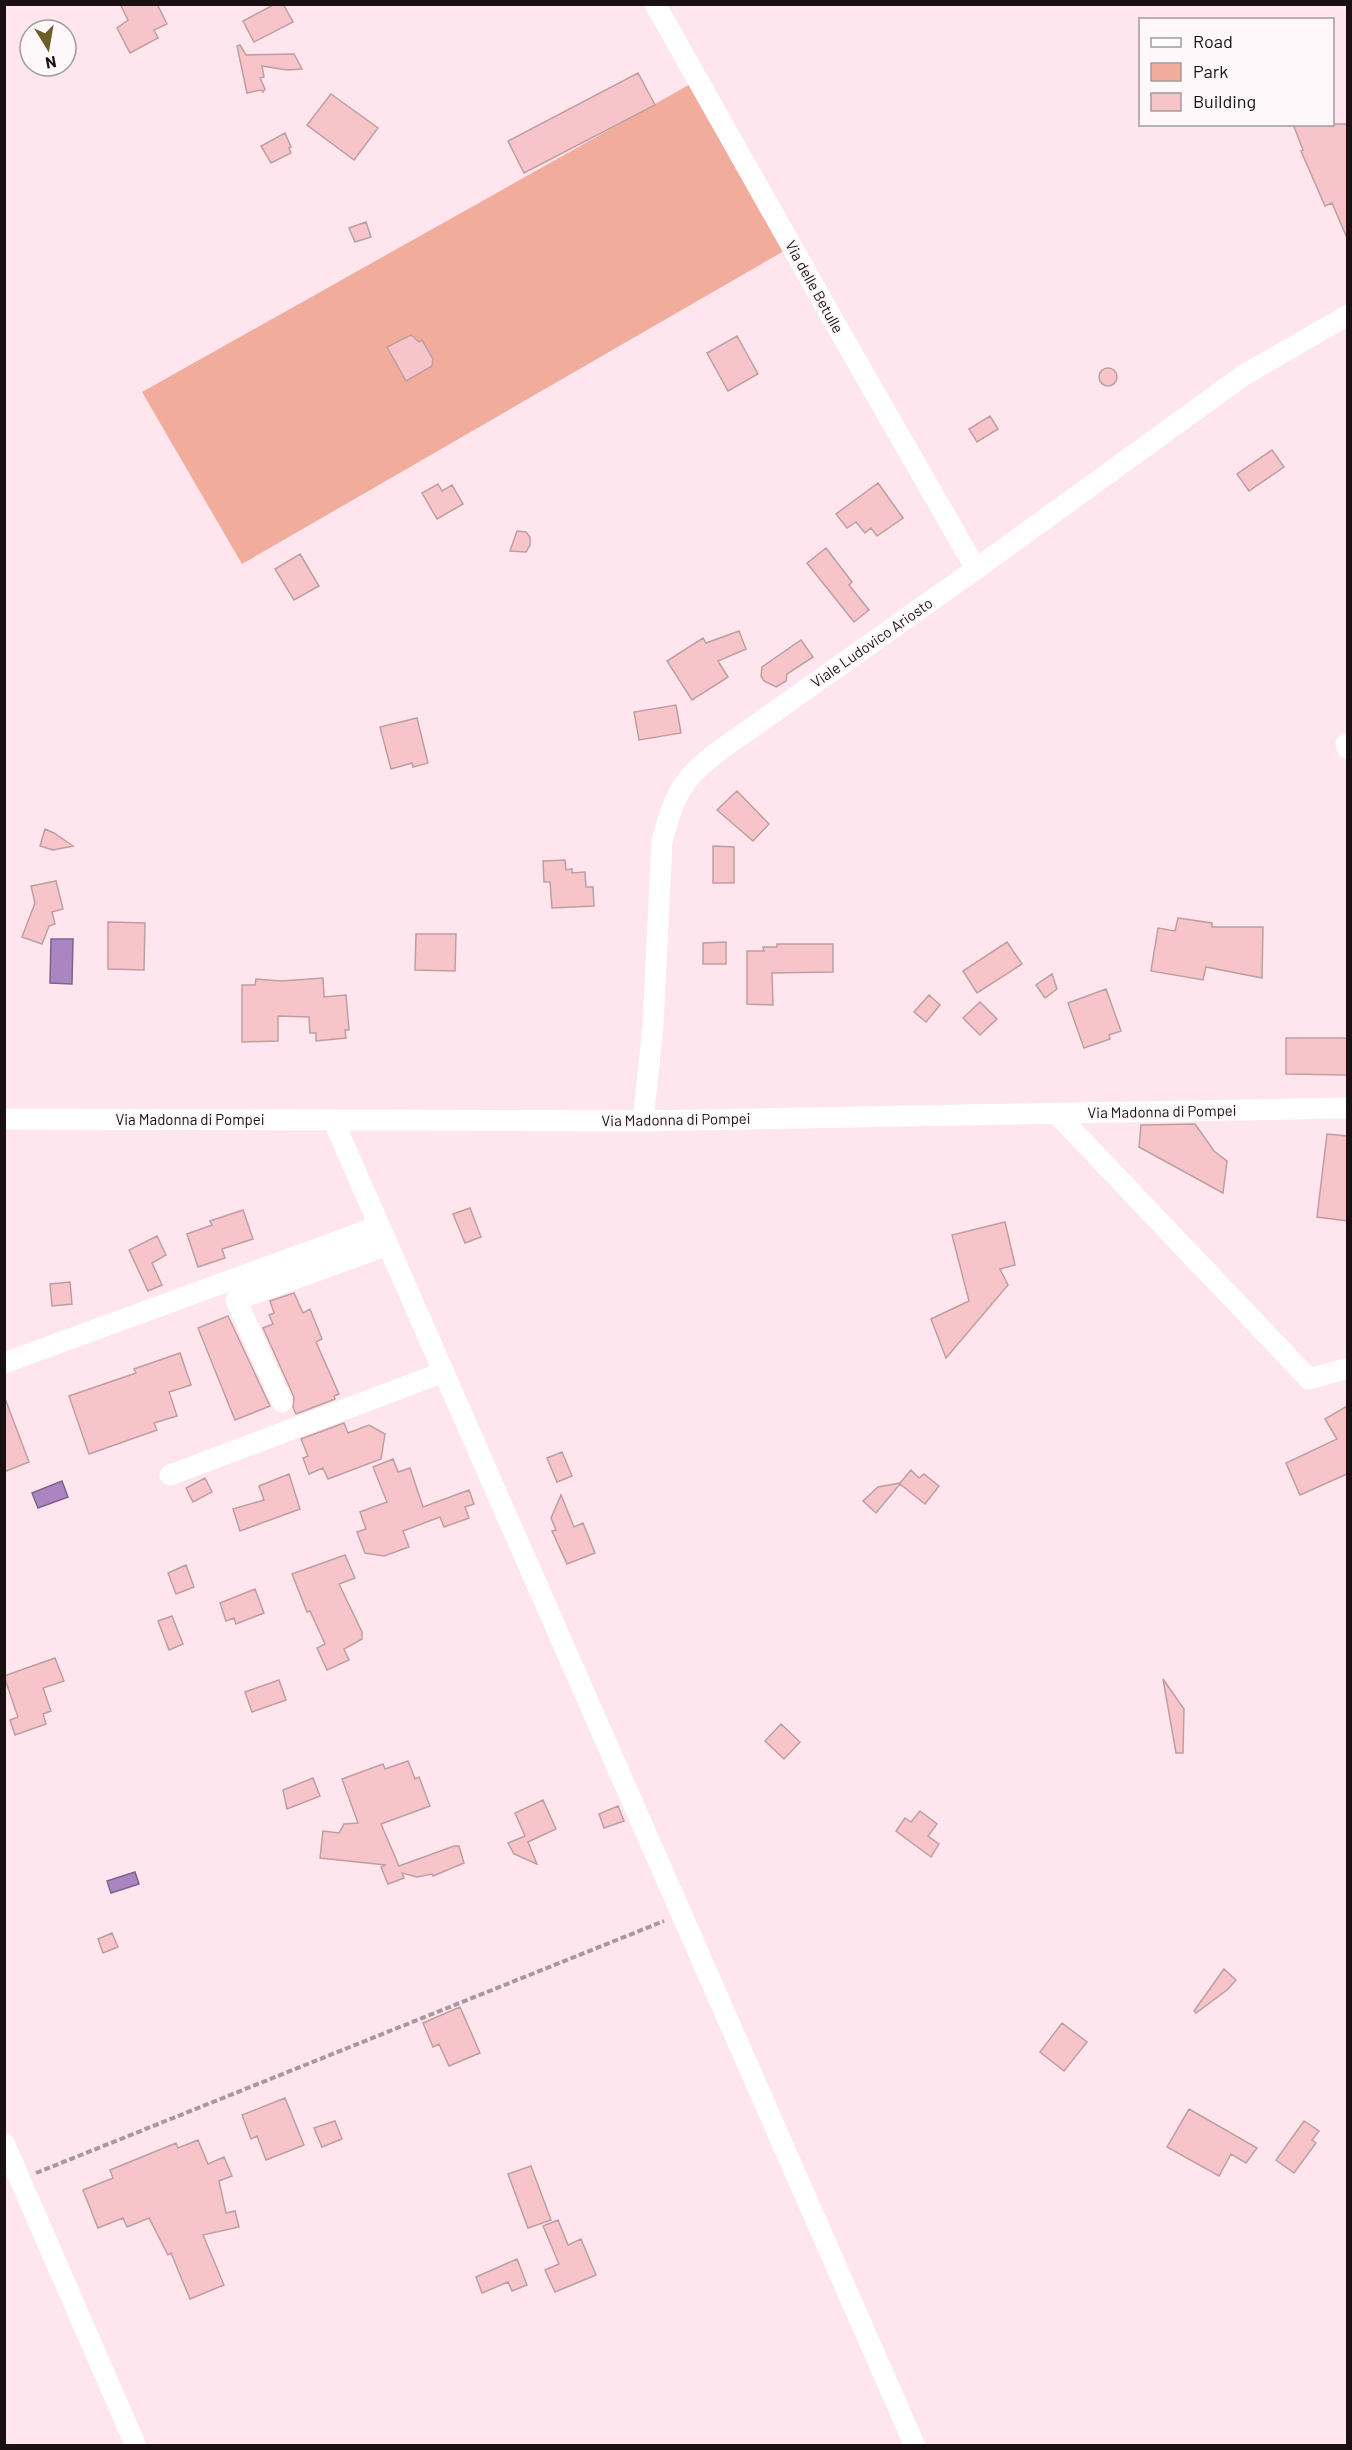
<svg xmlns="http://www.w3.org/2000/svg" width="1352" height="2450" font-family="Barlow,sans-serif">
<style>
.green{fill:#f1ac9c}
.water{fill:#ab85c1;stroke:#80628d;stroke-width:1.5}
.building{fill:#f7c5c9;stroke:#be9fa1;stroke-width:1.5}
.lines{fill:none;stroke-linecap:round;stroke-linejoin:round}
.path{stroke:#aa969e;stroke-width:4;stroke-dasharray:6 3;stroke-linecap:butt}
.minor{stroke:#fff;stroke-width:21}
.labels{text-anchor:middle;stroke-width:4.5;stroke-linejoin:round;paint-order:stroke}
.street-label{font-size:15px;fill:#1a1014;stroke:#fff8fa}
</style>
<rect width="100%" height="100%" fill="#fee5ee"/>
<!-- green -->
<path class="green" d="M696,81L789,248L242,564L142,392Z"/>
<!-- water -->
<path class="water" d="M51,939H73L72,984L50,983Z
M62,1481L68,1497L38,1508L32,1493Z
M135,1872L139,1884L111,1893L107,1881Z"/>
<!-- building -->
<path class="building" d="M120,4H157L167,24L154,30L158,38L130,53L117,28L128,20Z
M275,4H283L293,22L254,42L243,21Z
M240,45L246,55L294,54L302,69L287,70L262,66L264,77L260,78L265,89L263,92L261,90L247,93L237,46Z
M638,73L655,105L524,173L508,141Z
M331,94L378,128L354,160L307,125Z
M1293,124H1347V238L1332,203L1325,206L1301,151L1303,150Z
M285,133L291,147L289,148L291,153L271,163L261,146Z
M366,222L371,237L355,242L349,228Z
M411,335L419,342L422,340L433,359L432,366L406,381L387,347Z
M737,336L758,374L728,391L707,353Z
M1099 377a9 9 0 1 1 18 0a9 9 0 1 1-18 0Z
M990,416L998,429L977,442L969,429Z
M1272,450L1284,467L1249,491L1237,474Z
M878,483L903,518L877,536L871,528L865,533L856,522L847,528L836,514Z
M438,484L442,491L452,485L463,504L437,519L422,493Z
M517,531L526,532L530,537V545L526,552L510,551Z
M826,548L852,582L849,585L869,610L854,622L807,563Z
M300,554L319,586L294,600L275,569Z
M739,631L746,649L718,661L728,677L692,700L667,661L703,638L706,643Z
M801,640L813,657L787,674L786,681L776,687L764,681L761,676L762,667Z
M676,705L681,733L639,740L634,712Z
M417,718L428,763L413,767L412,763L391,769L380,727Z
M737,791L769,824L753,841L717,810Z
M45,829L54,833L73,846L53,850L40,846Z
M713,846L734,847V883H713Z
M565,860L566,870L572,869V873L585,872L586,887H593L594,906L552,908L550,882H544L543,861Z
M56,881L63,909L52,912L55,924L49,926L42,944L22,937L35,903L31,886Z
M1178,918L1212,923V927H1263L1262,978L1206,967L1203,980L1151,971L1158,928L1175,931Z
M108,922L145,923L144,970L108,969Z
M416,934H456L455,971L415,970Z
M726,942V964H703V943Z
M1007,942L1022,964L977,993L963,971Z
M777,944H833V972L772,973L773,1005L747,1004V951H764L763,947H777Z
M1052,974L1057,989L1045,998L1036,985Z
M323,978L324,997L346,995L349,1030H345L346,1038L316,1041V1033H310L309,1017L278,1016V1041L242,1042V985H255L256,979L281,981Z
M1106,989L1121,1031L1109,1035L1110,1039L1084,1048L1068,1003Z
M929,995L940,1005L926,1022L914,1012Z
M980,1002L997,1019L980,1035L963,1018Z
M1286,1038H1347V1075L1286,1074Z
M1195,1124L1214,1151L1227,1161L1223,1193L1139,1147L1141,1125Z
M1327,1134L1347,1136V1221L1317,1217Z
M470,1208L481,1237L465,1243L453,1214Z
M243,1210L253,1239L222,1249L225,1258L198,1267L187,1234L212,1225L210,1221Z
M1005,1222L1015,1265L1000,1269L1008,1285L946,1358L931,1319L969,1301L952,1235Z
M157,1236L166,1255L152,1263L162,1285L148,1291L129,1250Z
M70,1282L72,1304L52,1306L50,1284Z
M294,1293L303,1313L310,1309L322,1339L316,1342L339,1394L334,1396L335,1399L296,1414L293,1407L294,1397L263,1328L273,1324L269,1315L274,1313L270,1301Z
M228,1316L270,1406L235,1420L198,1328Z
M180,1353L191,1385L169,1392L177,1416L154,1423L157,1430L89,1454L69,1396L136,1373L134,1369Z
M4,1401H6L29,1462L4,1472Z
M1347,1406V1474L1300,1495L1286,1463L1337,1439L1325,1419Z
M344,1423L348,1433L369,1425L385,1434L381,1459L328,1479L323,1468L309,1474L303,1458L308,1456L301,1439Z
M562,1452L572,1476L557,1482L547,1458Z
M393,1459L398,1472L410,1468L423,1507L469,1490L474,1504L465,1507L469,1518L444,1527L440,1517L403,1531L409,1547L384,1556L365,1553L357,1532L366,1529L360,1512L387,1502L373,1467Z
M911,1470L919,1478L924,1474L939,1486L925,1504L900,1484L876,1513L863,1501L878,1487L900,1483Z
M289,1474L300,1509L240,1531L233,1509L264,1500L259,1486Z
M205,1478L212,1492L193,1502L186,1488Z
M561,1495L574,1527L583,1523L595,1553L567,1564L552,1531L556,1530L551,1518Z
M345,1555L355,1578L339,1584L362,1632V1639L344,1649L349,1660L327,1670L317,1648L325,1644L310,1611L307,1612L292,1574Z
M186,1565L194,1587L176,1594L168,1573Z
M255,1589L264,1613L236,1624L234,1618L226,1621L220,1603Z
M172,1616L183,1644L169,1650L158,1621Z
M55,1658L64,1681L43,1688L51,1711L43,1714L46,1724L15,1735L10,1720L18,1717L4,1676Z
M1163,1679L1184,1709L1183,1753H1176Z
M279,1680L286,1700L252,1712L245,1692Z
M781,1724L800,1742L784,1759L765,1741Z
M408,1761L415,1779L419,1777L430,1806L381,1824L399,1866L454,1846H459L464,1863L433,1876L432,1874L417,1877L402,1873L404,1878L388,1884L381,1867L386,1865L320,1858L323,1831L339,1833L344,1824L358,1823L342,1779L383,1764L385,1769Z
M313,1778L320,1796L287,1809L283,1790Z
M543,1800L556,1829L528,1842L537,1864L514,1854L508,1843L525,1836L515,1813Z
M618,1806L624,1821L604,1828L599,1814Z
M920,1811L937,1824L928,1836L939,1844L931,1857L896,1831L905,1818L911,1822Z
M112,1933L118,1947L103,1953L98,1939Z
M1224,1969L1236,1980L1227,1990L1196,2013L1194,2011Z
M460,2007L480,2053L449,2066L439,2044L433,2047L423,2023Z
M1062,2023L1087,2042L1064,2071L1040,2052Z
M285,2098L304,2145L266,2160L257,2136L251,2139L242,2115Z
M1189,2109L1257,2148L1246,2163L1231,2154L1219,2176L1167,2147Z
M335,2121L342,2139L322,2147L314,2128Z
M1304,2121L1319,2131L1312,2140L1316,2143L1294,2173L1276,2160Z
M198,2140L208,2164L224,2157L232,2176L219,2181L226,2213L235,2211L239,2227L203,2235L224,2285L190,2299L171,2253L168,2255L149,2218L127,2227L123,2218L98,2228L83,2190L113,2178L110,2170L176,2143L178,2148Z
M531,2166L551,2220L528,2228L508,2174Z
M558,2220L568,2245L581,2239L596,2275L555,2292L545,2270L559,2264L543,2226Z
M517,2259L527,2285L512,2291L508,2282L482,2293L476,2277Z"/>
<g class="lines">
<!-- path -->
<path class="path" d="M36,2173L664,1921"/>
<!-- minor -->
<path class="minor" d="M655,4L840,332L976,569
M1346,744L1348,749
M1057,1114L1309,1379L1348,1368
M4,1119L643,1121L1348,1108
M333,1120L915,2446
M643,1121L653,1026L662,841C675,795 680,780 719,751L976,569L1244,375L1348,315
M4,1363L379,1226
M282,1402L236,1300L388,1245
M170,1475L444,1372
M4,2143L136,2446"/>
</g>
<g class="labels">
<!-- street labels -->
<g class="street-label">
<text transform="translate(814 287) rotate(61)" y="5">Via delle Betulle</text>
<text transform="translate(872 643) rotate(-35)" y="5">Viale Ludovico Ariosto</text>
<text transform="translate(1162 1112) rotate(-1)" y="5">Via Madonna di Pompei</text>
<text x="190" y="1125">Via Madonna di Pompei</text>
<text transform="translate(676 1120) rotate(-1)" y="5">Via Madonna di Pompei</text>
</g>
</g>
<!-- border -->
<rect width="1352" height="2450" fill="none" stroke="#1a1014" stroke-width="12"/>
<!-- legend -->
<rect x="1139" y="18" width="195" height="108" fill="#fff8fa" stroke="#a39b9e" stroke-width="1.5"/>
<rect x="1151" y="38" width="30" height="9" fill="#ffffff" stroke="#a39b9e" stroke-width="1.5"/>
<text x="1193" y="48" font-size="18" fill="#1a1014">Road</text>
<rect x="1151" y="63" width="30" height="18" fill="#f1ac9c" stroke="#a39b9e" stroke-width="1.5"/>
<text x="1193" y="78" font-size="18" fill="#1a1014">Park</text>
<rect x="1151" y="93" width="30" height="18" fill="#f7c5c9" stroke="#a39b9e" stroke-width="1.5"/>
<text x="1193" y="108" font-size="18" fill="#1a1014">Building</text>
<!-- north arrow -->
<g transform="translate(48 48) rotate(169)"><circle r="28" fill="#fff8fa" stroke="#a39b9e" stroke-width="1.5"/>
<path d="M0-4.5L10 22L0 15L-10 22Z" fill="#6c5e2b"/>
<text y="-9" font-size="16" font-weight="bold" text-anchor="middle" fill="#1a1014">N</text>
</g>
</svg>
